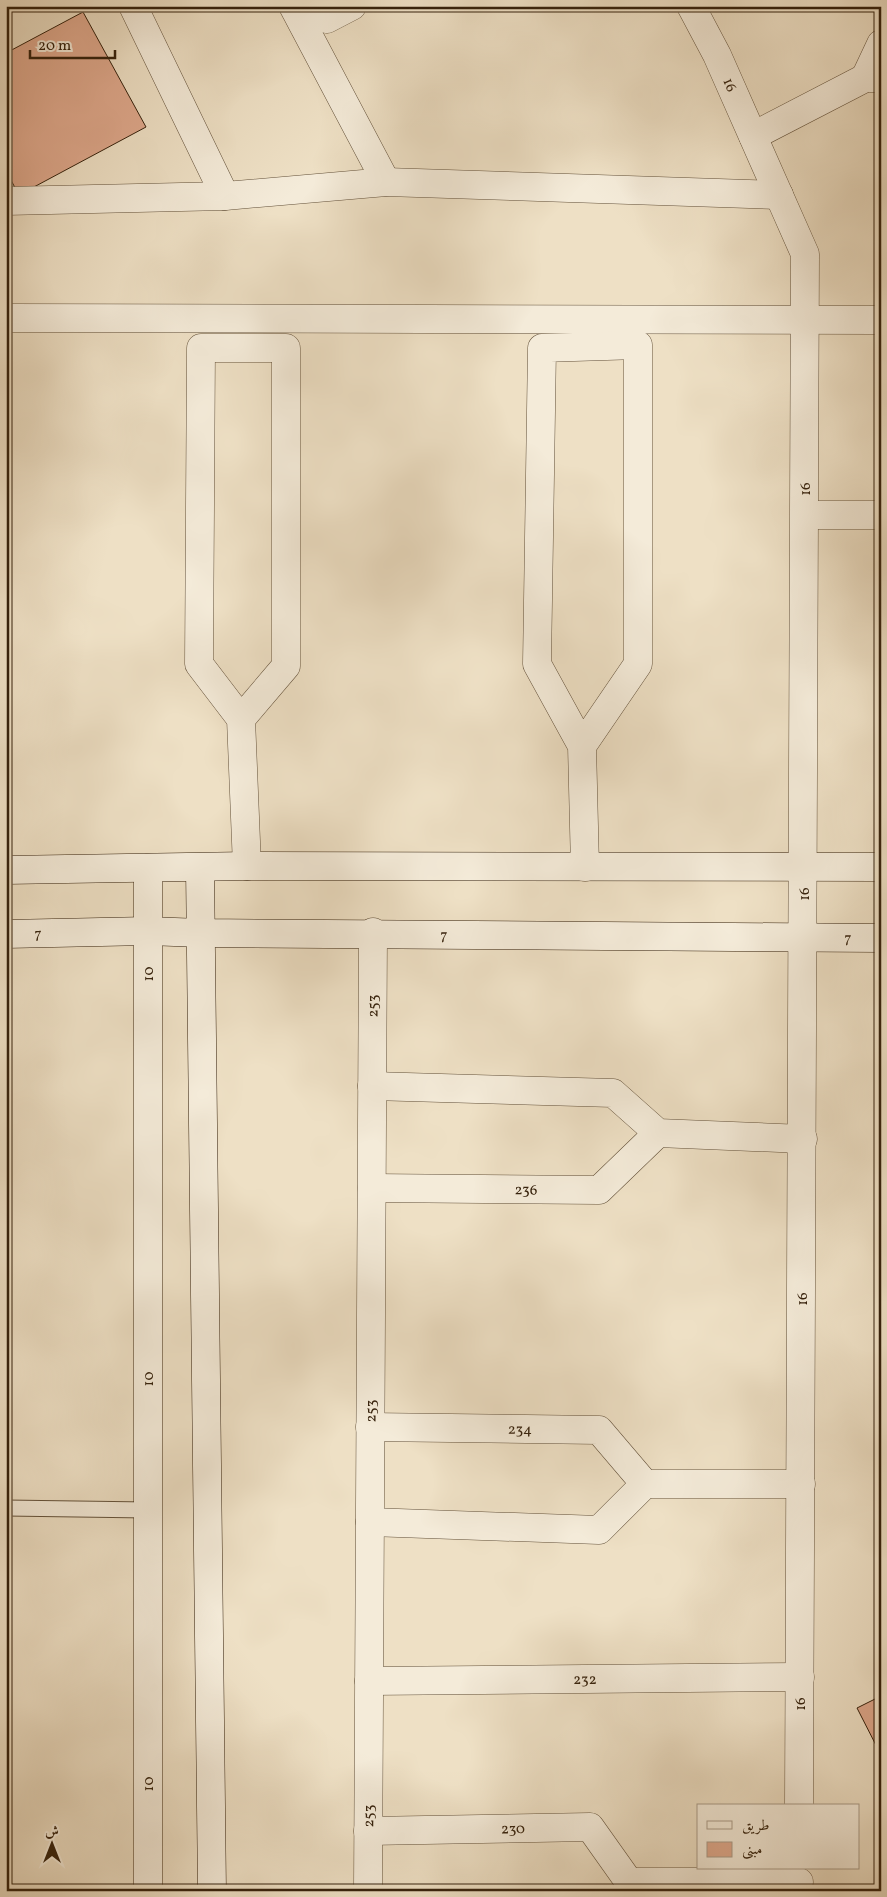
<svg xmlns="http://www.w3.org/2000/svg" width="887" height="1897" font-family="Vollkorn,Amiri,serif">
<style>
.building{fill:#dea88c;stroke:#35210c}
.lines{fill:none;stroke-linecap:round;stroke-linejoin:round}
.lane-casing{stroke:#63513a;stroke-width:17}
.street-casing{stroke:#63513a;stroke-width:29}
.secondary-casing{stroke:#35210c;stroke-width:29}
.lane{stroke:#f4ebd9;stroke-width:15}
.street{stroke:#f4ebd9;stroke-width:28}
.secondary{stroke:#f4ebd9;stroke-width:28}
.labels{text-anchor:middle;stroke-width:4;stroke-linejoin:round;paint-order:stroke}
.street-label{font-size:15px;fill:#35210c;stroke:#f4ebd9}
</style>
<rect width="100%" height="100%" fill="#eee0c5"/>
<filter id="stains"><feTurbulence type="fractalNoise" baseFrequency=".004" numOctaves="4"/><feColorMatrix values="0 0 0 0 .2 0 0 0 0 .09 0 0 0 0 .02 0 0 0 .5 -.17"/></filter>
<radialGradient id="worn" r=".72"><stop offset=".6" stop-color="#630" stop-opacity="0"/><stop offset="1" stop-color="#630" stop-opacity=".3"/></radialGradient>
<!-- building -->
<path class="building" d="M83,12L146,127L19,195L6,171V53Z
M881,1696V1755L857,1708Z"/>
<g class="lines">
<defs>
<path id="lane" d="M6,1508L148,1510"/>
<g id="street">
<path d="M133,6L225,196"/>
<path d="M293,6L386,182"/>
<path d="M320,6L327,19L352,6"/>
<path id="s1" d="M691,6L717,55L805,254L799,1806"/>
<path d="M865,78L881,44"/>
<path d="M753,136L865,78H881"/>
<path d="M6,201L225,196L386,182L779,195"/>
<path d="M6,318L881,320"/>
<path d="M805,515H881"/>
<path d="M241,719L199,664L201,348H286V666L241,719L247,866"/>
<path d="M582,746L537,664L542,348L638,345V664L582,746L585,867"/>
<path d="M372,1086L613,1093L658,1133L803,1139"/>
<path id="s2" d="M372,1188L599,1190L658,1133"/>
<path id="s3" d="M370,1427L599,1430L645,1484H801"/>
<path d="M370,1522L599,1530L645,1484"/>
<path id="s4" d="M369,1681L800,1677"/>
<path id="s5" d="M368,1831L590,1827L629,1882H799"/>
<path id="s6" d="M368,1891L373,932"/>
</g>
<g id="secondary">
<path d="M148,868V1891"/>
<path d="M200,868L212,1891"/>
<path d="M6,870L247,866L881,867"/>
<path id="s7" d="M6,934L148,931L201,933L881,938"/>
</g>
</defs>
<!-- lane casing -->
<use href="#lane" class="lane-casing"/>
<!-- street casing -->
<use href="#street" class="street-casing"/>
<!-- secondary casing -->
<use href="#secondary" class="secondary-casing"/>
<!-- lane -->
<use href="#lane" class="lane"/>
<!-- street -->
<use href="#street" class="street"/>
<!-- secondary -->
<use href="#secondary" class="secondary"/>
</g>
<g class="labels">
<!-- street labels -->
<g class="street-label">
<text dy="5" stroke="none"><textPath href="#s1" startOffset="88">16</textPath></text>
<text transform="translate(805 489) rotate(-90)" y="5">16</text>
<text transform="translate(804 894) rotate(-90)" y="5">16</text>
<text dy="5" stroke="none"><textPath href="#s7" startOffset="32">7</textPath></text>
<text dy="5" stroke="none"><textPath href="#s7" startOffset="438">7</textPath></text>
<text dy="5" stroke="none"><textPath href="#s7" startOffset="842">7</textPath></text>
<text transform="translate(148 974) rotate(-90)" y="5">10</text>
<text dy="5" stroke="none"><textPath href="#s6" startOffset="885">253</textPath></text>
<text dy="5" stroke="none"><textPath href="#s2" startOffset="154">236</textPath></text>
<text transform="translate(802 1299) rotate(-90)" y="5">16</text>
<text transform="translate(148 1379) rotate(-90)" y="5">10</text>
<text dy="5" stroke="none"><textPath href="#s6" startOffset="480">253</textPath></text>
<text dy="5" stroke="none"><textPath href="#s3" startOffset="150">234</textPath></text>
<text dy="5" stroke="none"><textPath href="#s4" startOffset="216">232</textPath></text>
<text transform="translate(800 1704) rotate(-90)" y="5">16</text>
<text transform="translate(148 1784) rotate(-90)" y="5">10</text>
<text dy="5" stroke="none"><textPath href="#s6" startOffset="75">253</textPath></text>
<text dy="5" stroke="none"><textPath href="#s5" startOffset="145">230</textPath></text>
</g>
</g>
<!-- margin -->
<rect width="887" height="1897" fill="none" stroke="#eee0c5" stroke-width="25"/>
<rect x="8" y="8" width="872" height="1882" fill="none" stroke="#35210c" stroke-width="2.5"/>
<rect x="12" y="12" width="862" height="1872" fill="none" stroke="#35210c"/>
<!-- legend -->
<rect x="697" y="1804" width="162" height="65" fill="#f4ebd9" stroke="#a89a87"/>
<rect x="707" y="1821" width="25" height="8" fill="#f4ebd9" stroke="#a89a87"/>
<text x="742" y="1830" font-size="15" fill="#35210c">طريق</text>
<rect x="707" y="1842" width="25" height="15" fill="#dea88c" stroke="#a89a87"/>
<text x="742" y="1854" font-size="15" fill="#35210c">مبنى</text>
<!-- north arrow -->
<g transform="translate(52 1844)" stroke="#f4ebd9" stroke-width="4" paint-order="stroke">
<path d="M0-4L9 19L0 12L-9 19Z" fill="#35210c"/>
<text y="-8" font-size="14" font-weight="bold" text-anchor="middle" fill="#35210c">ش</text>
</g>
<!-- scale -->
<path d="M30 50v8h85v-8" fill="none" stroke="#35210c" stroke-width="2.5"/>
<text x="38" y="50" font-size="15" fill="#35210c" stroke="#f4ebd9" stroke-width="4" paint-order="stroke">20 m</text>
<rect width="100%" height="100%" filter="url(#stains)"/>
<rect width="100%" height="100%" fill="url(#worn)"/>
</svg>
